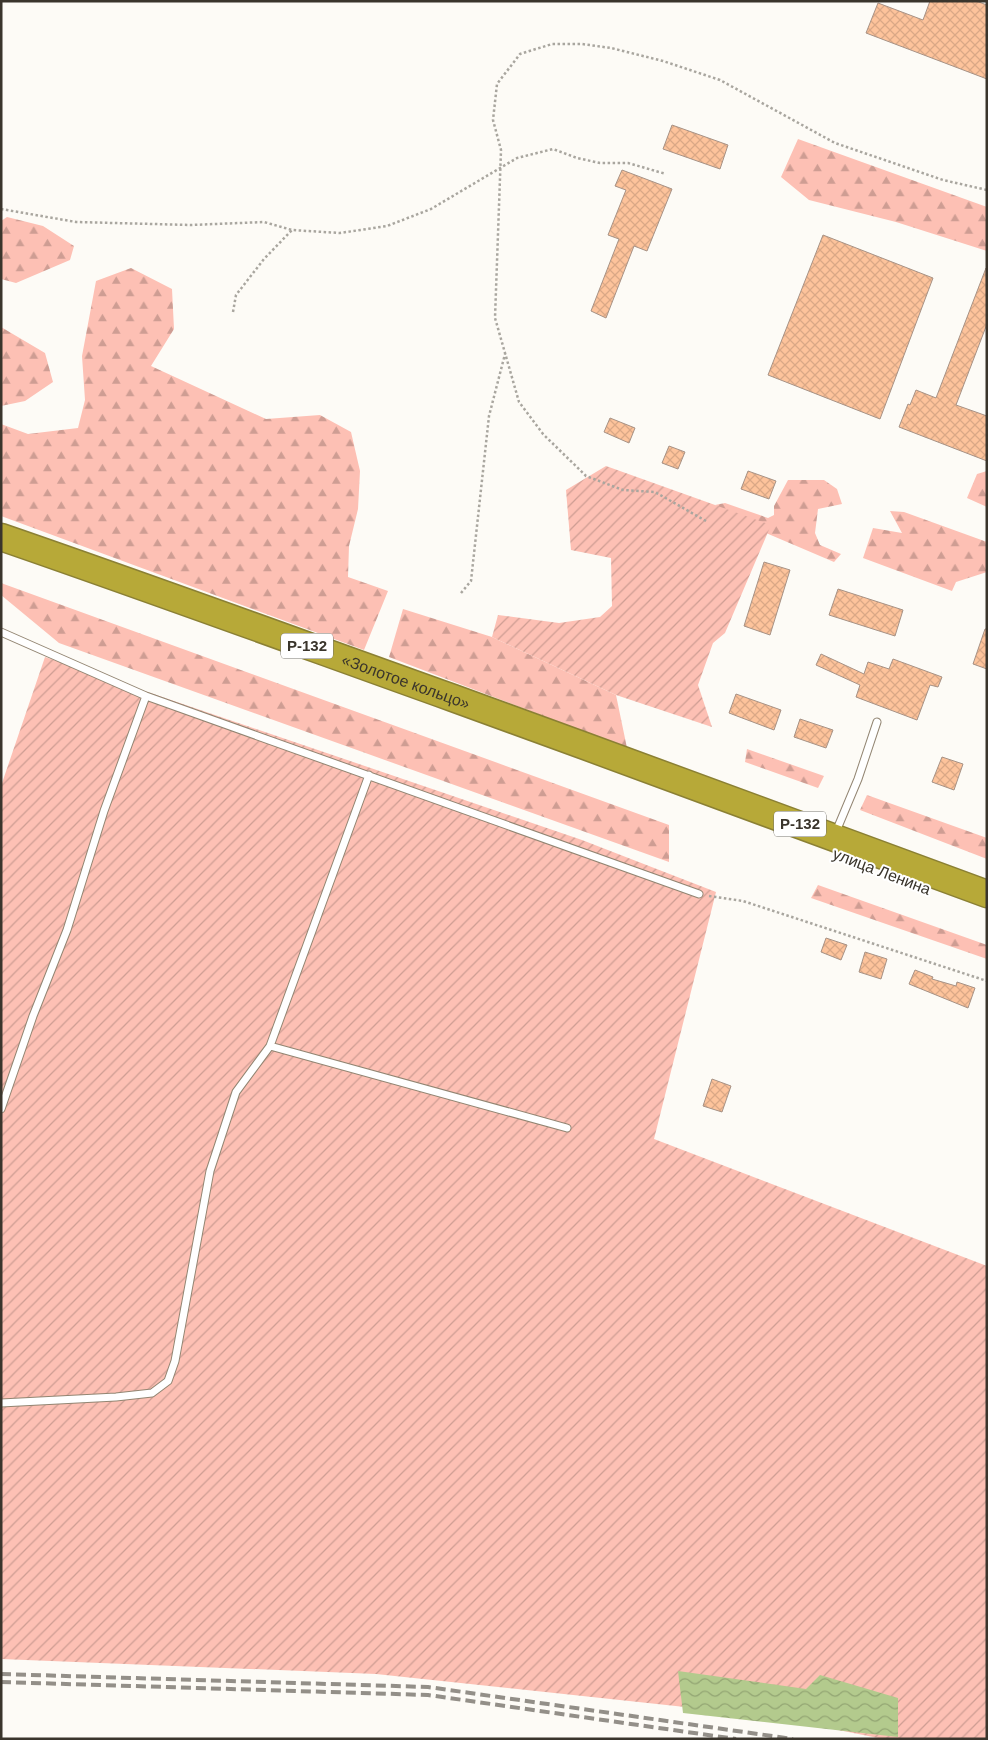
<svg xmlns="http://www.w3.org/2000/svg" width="988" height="1740" font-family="Helvetica,sans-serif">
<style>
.forest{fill:url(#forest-firs)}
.garden{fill:url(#garden-furrows)}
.water{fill:url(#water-waves)}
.building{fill:url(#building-cross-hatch);stroke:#a79285}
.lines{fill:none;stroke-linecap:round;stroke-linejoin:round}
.lane-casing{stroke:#928572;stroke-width:9}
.highway-casing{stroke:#8b8034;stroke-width:29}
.path{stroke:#a9a69f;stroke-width:2.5;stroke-dasharray:2.5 2.5;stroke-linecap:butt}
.lane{stroke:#fff;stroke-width:7}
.highway{stroke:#b7a938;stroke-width:26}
.rail{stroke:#938f88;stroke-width:4;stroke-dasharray:10 5;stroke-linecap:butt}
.labels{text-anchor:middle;stroke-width:4;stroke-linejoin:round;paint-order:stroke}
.shield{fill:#fff;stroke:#75726b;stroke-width:1}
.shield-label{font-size:15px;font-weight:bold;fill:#3a352c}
.street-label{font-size:16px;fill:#3a352c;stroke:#fff}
</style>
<defs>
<pattern id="forest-firs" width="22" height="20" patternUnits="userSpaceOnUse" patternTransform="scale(1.25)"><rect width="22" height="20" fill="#fdc0b4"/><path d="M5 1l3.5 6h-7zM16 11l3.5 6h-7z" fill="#ce9d93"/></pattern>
<pattern id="garden-furrows" width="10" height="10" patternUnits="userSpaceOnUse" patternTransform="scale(1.25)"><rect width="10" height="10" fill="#fdc0b4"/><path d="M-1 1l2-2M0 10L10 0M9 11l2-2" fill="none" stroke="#ce9d93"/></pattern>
<pattern id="water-waves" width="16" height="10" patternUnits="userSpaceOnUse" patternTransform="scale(1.25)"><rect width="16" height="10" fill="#b3ca8d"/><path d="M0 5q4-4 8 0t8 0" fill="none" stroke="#93a573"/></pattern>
<pattern id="building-cross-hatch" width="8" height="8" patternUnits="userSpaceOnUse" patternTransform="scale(1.25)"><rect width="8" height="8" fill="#fdc39b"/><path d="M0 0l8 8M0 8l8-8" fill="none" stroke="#daa886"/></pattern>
</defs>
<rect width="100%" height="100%" fill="#fdfbf6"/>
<!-- forest -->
<path class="forest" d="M798,139L987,207V251L896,222L809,200L781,177Z
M7,217L43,226L74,246L70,260L16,283L1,279V221Z
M131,268L172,289L174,329L151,366L266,419L320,415L351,432L360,471L358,509L349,546L348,577L388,591L364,650L1,516V424L28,434L78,428L85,400L82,356L96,281Z
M1,327L45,353L53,382L25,401L1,406Z
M987,471V507L967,498L977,474Z
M788,480H824L837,489L842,504L818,509L815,533L820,545L841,554L834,562L766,533L715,505L725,503L768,518L774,515V506Z
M890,511L904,512L987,542V572L956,582L952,591L863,558L873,528L902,533Z
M1,583L669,825V862L59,643L1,595Z
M403,609L492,637L616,695L627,748L389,657Z
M747,749L824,776L818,788L745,762Z
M867,795L987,838V859L860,810Z
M818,885L987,945V959L811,898Z"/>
<!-- garden -->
<path class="garden" d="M606,466L771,525L725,633L713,643L698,685L712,727L616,695L492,637L498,615L559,623L600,617L612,606L611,558L571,550L566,490Z
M45,657L582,840L716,892L654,1139L987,1266V1739H883L769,1716L376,1674L1,1659V786Z"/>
<!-- water -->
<path class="water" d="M678,1671L806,1689L820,1675L898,1698V1737L683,1713Z"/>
<!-- building -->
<path class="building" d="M930,1H976L987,5V79L866,33L878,3L923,20Z
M672,125L728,145L720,169L663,149Z
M622,170L672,189L647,251L634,246L606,318L591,311L619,239L608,235L626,190L615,186Z
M823,235L933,278L880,419L768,375Z
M986,268L987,324L956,405L987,416V461L899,427L908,404L910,405L916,390L936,398Z
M610,418L635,428L629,443L604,432Z
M669,446L685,452L678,469L662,463Z
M748,471L776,481L769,499L741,489Z
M764,562L790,570L770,635L744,626Z
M838,589L903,610L895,636L829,615Z
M985,629H987V669L973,664Z
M821,654L864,674L868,662L889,669L893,659L942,677L938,687L930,685L917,720L856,697L860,685L816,665Z
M736,694L781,710L774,730L729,713Z
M800,719L833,730L826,748L794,737Z
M942,757L963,764L954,790L932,782Z
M826,938L847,945L841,960L821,952Z
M865,952L887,959L881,979L859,972Z
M915,970L933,977L932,979L956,986L957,982L975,988L968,1008L909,984Z
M712,1079L731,1086L722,1112L703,1106Z"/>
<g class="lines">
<defs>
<path id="lane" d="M1,632L146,696L699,894
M369,775L270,1046L567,1128
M835,834L858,779L877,722
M1,1109L33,1016L67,930L104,811L146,696
M1,1403L116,1397L152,1393L168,1381L175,1361L210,1171L236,1092L270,1046"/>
<g id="highway">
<path id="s1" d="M1,537C152,589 302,644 453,698C631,763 809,827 987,894"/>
</g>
</defs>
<!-- lane casing -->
<use href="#lane" class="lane-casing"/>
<!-- highway casing -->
<use href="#highway" class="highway-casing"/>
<!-- path -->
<path class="path" d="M1,209L76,222L191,225L264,222L292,230L340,233L387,226L431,209L517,158L553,149L577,158L600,163H628L666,174
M233,312L236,295L264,259L292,230
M706,521L655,492L623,490L586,476L543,434L519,402L495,318L501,150L493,120L497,84L520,54L552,44H582L611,48L663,61L720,80L835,143L943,180L987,190
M461,593L471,581L489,416L505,354
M709,896L743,901L987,981"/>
<!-- lane -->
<use href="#lane" class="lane"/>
<!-- highway -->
<use href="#highway" class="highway"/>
<!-- rail -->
<path class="rail" d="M1,1674L428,1687L793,1739
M1,1682L428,1695L736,1739"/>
</g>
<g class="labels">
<!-- shield labels -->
<g class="shield">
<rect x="281" y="633.5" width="52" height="25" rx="4"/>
<rect x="774" y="811.5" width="52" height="25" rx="4"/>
</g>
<g class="shield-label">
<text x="307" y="651">Р-132</text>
<text x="800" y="829">Р-132</text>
</g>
<!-- street labels -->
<g class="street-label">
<text dy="6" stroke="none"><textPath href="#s1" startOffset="430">«Золотое кольцо»</textPath></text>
<text transform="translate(882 871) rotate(21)" y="6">улица Ленина</text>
</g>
</g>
<!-- border -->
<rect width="988" height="1740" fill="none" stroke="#3a352c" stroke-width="5"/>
</svg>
